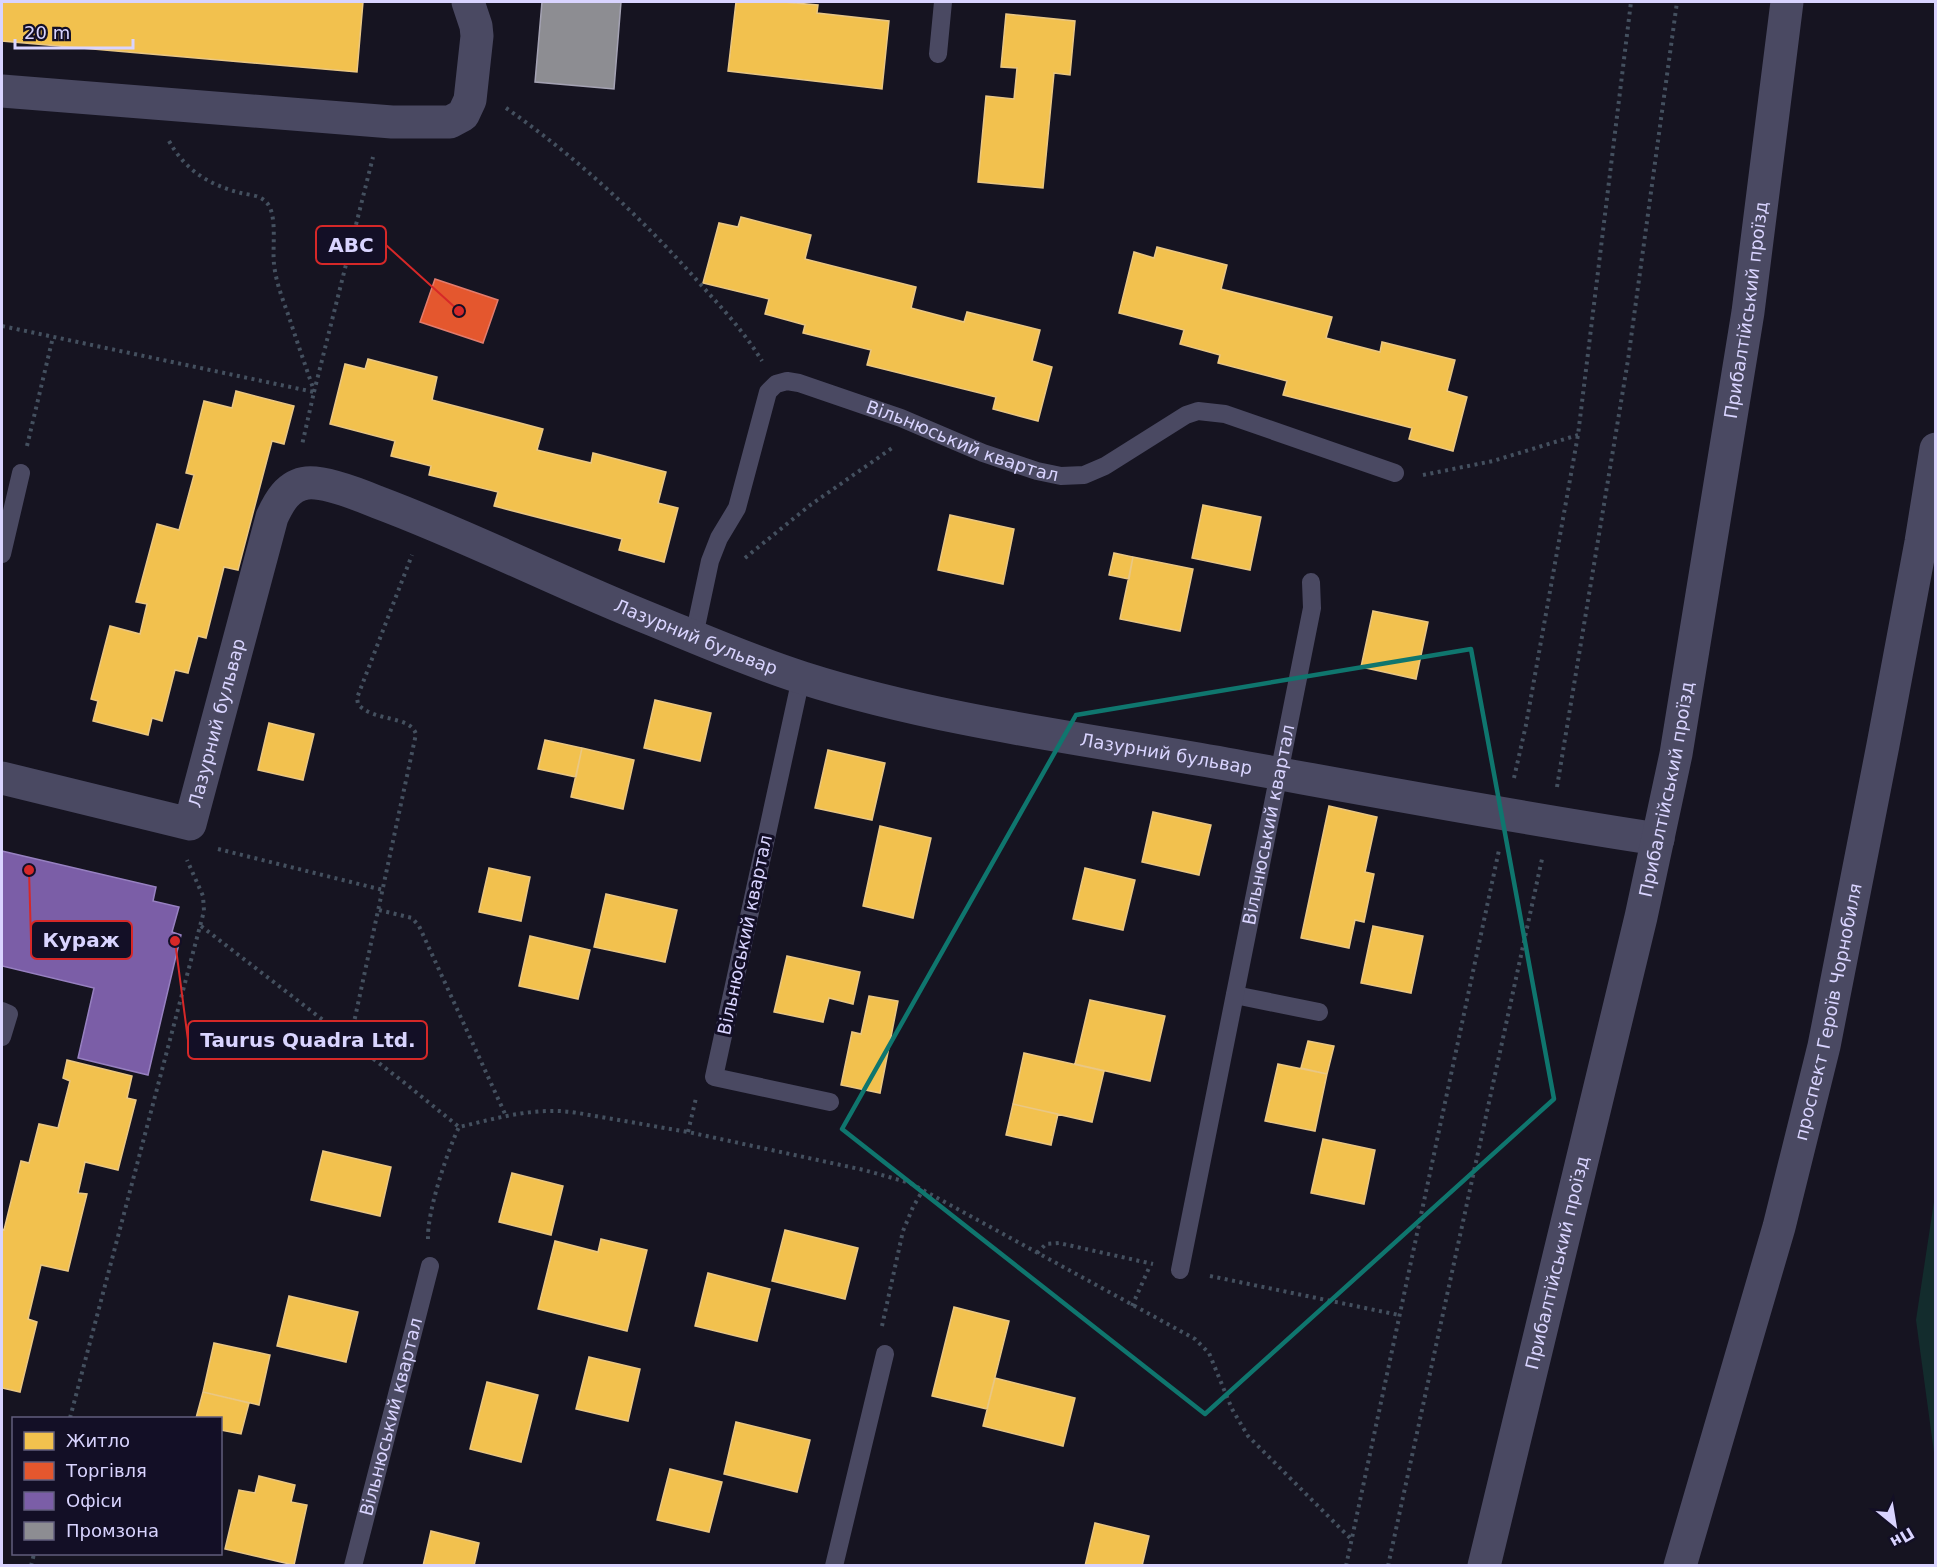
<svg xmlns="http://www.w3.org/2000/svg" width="1937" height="1567" font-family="'DejaVu Sans',sans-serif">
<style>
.green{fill:#132c2d}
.homes{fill:#f2c14e;stroke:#eac783;stroke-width:1.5}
.shops{fill:#e4572e;stroke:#e17c6d;stroke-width:1.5}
.offices{fill:#7b5ea7;stroke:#9781c1;stroke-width:1.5}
.industry{fill:#8d8d92;stroke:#a4a2b3;stroke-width:1.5}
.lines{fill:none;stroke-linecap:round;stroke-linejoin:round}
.path{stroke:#44505f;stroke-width:4;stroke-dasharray:3 4.5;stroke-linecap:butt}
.service{stroke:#4a4962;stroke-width:18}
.minor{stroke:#4a4962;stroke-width:33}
.tertiary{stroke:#4a4962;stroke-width:33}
.marked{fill:none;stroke:#0f766e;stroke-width:4.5;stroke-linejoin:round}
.labels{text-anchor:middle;stroke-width:6;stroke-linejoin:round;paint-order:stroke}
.street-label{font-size:18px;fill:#d9d4ff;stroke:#130f26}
.leader{fill:none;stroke:#d62828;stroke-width:2}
.callout-dot{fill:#d62828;stroke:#130f26;stroke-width:2}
.callout{fill:#130f26;stroke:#d62828;stroke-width:2}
.callout-label{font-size:20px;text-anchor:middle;font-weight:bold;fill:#d9d4ff}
</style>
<rect width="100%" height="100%" fill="#161421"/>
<!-- green -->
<path class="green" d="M1935,1195V1460L1916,1320Z"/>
<!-- homes -->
<path class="homes" d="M2,2H363L357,72L2,41Z
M736,2H783L818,5L817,13L889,21L882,89L728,71Z
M1006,14L1075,21L1070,75L1054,73L1043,188L978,182L986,96L1014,99L1017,68L1001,67Z
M741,217L811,235L805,259L916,287L911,308L964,322L967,312L1040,330L1032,361L1052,367L1038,421L993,409L996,397L867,365L871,350L803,333L805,325L765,314L769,299L703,283L719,223L738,227Z
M1157,247L1227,265L1221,289L1332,317L1326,338L1380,352L1382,342L1455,360L1447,391L1467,397L1453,451L1409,439L1412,428L1283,395L1287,381L1218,363L1220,355L1180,344L1184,330L1119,313L1134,252L1154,258Z
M368,359L437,377L432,400L543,429L537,450L591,463L593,453L666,472L658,503L678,508L664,562L619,550L622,539L494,506L498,492L429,475L431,466L391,456L395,441L330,424L345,364L365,369Z
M236,391L294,406L284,444L272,441L238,570L224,567L206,638L198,636L188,673L175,670L162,721L152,718L148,735L93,721L98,701L91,699L110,626L140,634L147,604L136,602L157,524L179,530L194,475L186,473L204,401L232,408Z
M1203,505L1261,517L1250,570L1192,558Z
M950,515L1014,529L1003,584L938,570Z
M1114,553L1133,557L1129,579L1109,575Z
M1133,557L1193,569L1180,631L1120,619Z
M1373,611L1428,622L1416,679L1361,667Z
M655,700L711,713L700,761L644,748Z
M269,723L314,734L303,780L258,770Z
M545,740L582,748L576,777L538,769Z
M582,748L634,760L623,809L571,797Z
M828,750L885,763L872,820L815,808Z
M1329,806L1377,817L1365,872L1374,874L1364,922L1355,920L1349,948L1301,938Z
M1153,812L1211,825L1199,875L1142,862Z
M880,826L931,838L913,918L863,906Z
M489,868L530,877L521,921L479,912Z
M1085,868L1135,880L1123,930L1073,919Z
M606,894L677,910L665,962L594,947Z
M1373,926L1423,936L1411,993L1361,983Z
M530,936L590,950L578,999L519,986Z
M787,956L860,972L853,1004L829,998L823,1022L774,1012Z
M869,996L898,1001L880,1093L841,1085L852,1032L861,1034Z
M1090,1000L1165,1016L1150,1081L1075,1064Z
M1308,1041L1334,1046L1327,1074L1301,1068Z
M1024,1053L1104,1071L1092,1122L1013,1104Z
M67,1060L132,1076L127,1098L136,1100L118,1170L85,1162L78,1193L87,1194L68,1271L41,1265L28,1319L37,1322L20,1392L2,1388V1229L4,1230L21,1161L29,1163L39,1124L58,1128L70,1081L63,1078Z
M1278,1064L1327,1074L1315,1131L1265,1121Z
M1013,1104L1058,1114L1051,1145L1006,1135Z
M1323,1139L1375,1150L1364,1204L1311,1193Z
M323,1151L391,1167L380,1216L311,1200Z
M512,1173L563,1186L551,1235L499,1222Z
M785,1230L858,1248L845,1299L772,1281Z
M601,1239L647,1250L627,1331L538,1309L555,1241L598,1252Z
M708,1273L770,1289L757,1341L695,1326Z
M289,1296L358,1312L346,1362L277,1346Z
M954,1307L1009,1321L987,1409L932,1396Z
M214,1343L270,1355L259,1405L203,1392Z
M589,1357L640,1369L628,1421L576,1409Z
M995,1378L1075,1398L1063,1446L983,1426Z
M487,1382L538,1395L521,1462L470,1449Z
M203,1392L249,1403L241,1434L220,1430V1418H196Z
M736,1422L810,1440L797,1492L724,1474Z
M670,1469L722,1482L709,1532L657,1520Z
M259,1476L295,1485L291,1502L307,1505L294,1565L225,1549L239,1490L255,1493Z
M1095,1523L1149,1536L1142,1566H1085Z
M431,1531L479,1543L474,1566H423Z"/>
<!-- shops -->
<path class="shops" d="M435,279L498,300L483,343L420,322Z"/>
<!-- offices -->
<path class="offices" d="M2,851L156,887L153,901L179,907L172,932L181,935L148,1075L78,1058L94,988L2,966Z"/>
<!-- industry -->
<path class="industry" d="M542,2H621L614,89L535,82Z"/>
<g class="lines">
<!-- path -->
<path class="path" d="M506,108C579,159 643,219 702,286C723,309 745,333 762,361
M169,141C185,170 209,185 241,193C249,195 260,195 266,202C278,213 272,248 274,264C276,283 283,300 289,317C297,342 306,367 314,391
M2,326L314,392L302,445
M314,392L373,157
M27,446L53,337
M1423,475L1493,461L1578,435
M745,558L809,506L895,446
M1514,778L1526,725L1578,435L1631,2
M1557,787L1628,360L1677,2
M218,849L383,890
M379,910L412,918L419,926L506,1116
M201,926L406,1084L459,1127C498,1118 537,1106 578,1113L688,1132L864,1170L910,1183L1195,1339L1209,1353L1232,1409L1248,1436L1352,1540
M350,1041L416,734C410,715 373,722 358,704L357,698L412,555
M688,1132L696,1098
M428,1239C427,1212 447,1152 459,1127
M1037,1253L1046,1244L1059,1243L1153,1264
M1210,1276L1399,1315
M1132,1306L1149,1268
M882,1326L903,1231L913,1207L923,1190
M70,1418L204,911L203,896L187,860
M31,1566L34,1554
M1346,1566L1499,850
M1388,1566L1542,859"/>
<!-- service -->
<g class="service">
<path d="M938,54L943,2"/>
<path d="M2,554L21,473"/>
<path id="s1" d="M694,636L710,561L719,538L737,508L768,392L776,384L787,381L799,383L901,418L983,453L1037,471L1061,476L1084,475L1105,466L1186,415L1198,411L1225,414L1395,473"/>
<path d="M801,678L714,1077L830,1102"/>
<path d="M1235,995L1319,1012"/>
<path d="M2,1011L9,1014L2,1037"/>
<path id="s2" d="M1180,1270L1312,608L1311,582"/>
<path id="s3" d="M353,1566L430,1266"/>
<path d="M834,1566L885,1354"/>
</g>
<!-- minor -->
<g class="minor">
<path d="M2,91L392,122H450L463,115L470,100L477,36L476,26L468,2"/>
<path id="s4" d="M2,778L190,824L272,517C279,502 288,485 307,483C325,481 360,495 377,502C471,537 560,583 653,620C702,640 752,662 803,678C938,721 1086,739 1226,764C1370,790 1513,817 1658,839"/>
<path id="s5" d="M1484,1566L1641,917L1676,754L1748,312L1787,2"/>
</g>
<!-- tertiary -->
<path class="tertiary" id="s6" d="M1680,1566L1779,1227L1824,1046L1883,745L1921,542L1936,449"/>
</g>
<!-- marked area -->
<path class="marked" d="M1471,649L1554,1099L1205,1414L842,1129L1076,715Z"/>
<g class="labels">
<!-- street labels -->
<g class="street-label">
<text dy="6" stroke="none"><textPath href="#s5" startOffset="1284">Прибалтійський проїзд</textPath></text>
<text dy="6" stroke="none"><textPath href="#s1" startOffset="465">Вільнюський квартал</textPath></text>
<text dy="6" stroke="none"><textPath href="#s4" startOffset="982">Лазурний бульвар</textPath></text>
<text dy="6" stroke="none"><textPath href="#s4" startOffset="298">Лазурний бульвар</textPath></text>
<text dy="6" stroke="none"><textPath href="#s4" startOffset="1468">Лазурний бульвар</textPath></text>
<text dy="6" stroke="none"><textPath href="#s5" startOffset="798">Прибалтійський проїзд</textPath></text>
<text dy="6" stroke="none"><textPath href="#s2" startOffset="454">Вільнюський квартал</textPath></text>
<text transform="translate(745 935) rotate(-78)" y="6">Вільнюський квартал</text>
<text dy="6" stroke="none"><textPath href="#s6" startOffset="574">проспект Героїв Чорнобиля</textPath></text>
<text dy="6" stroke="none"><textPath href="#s5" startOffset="312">Прибалтійський проїзд</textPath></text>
<text dy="6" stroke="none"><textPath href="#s3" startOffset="154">Вільнюський квартал</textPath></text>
</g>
</g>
<!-- callouts -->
<path class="leader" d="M459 311L386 245M29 870L31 940M175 941L188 1040"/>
<g class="callout-dot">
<circle cx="459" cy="311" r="6"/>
<circle cx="29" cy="870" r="6"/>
<circle cx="175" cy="941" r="6"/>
</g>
<g class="callout">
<rect x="316" y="226" width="70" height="38" rx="6"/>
<rect x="31" y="921" width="101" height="38" rx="6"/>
<rect x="188" y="1021" width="239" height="38" rx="6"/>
</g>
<g class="callout-label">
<text x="351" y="252">АВС</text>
<text x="81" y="947">Кураж</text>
<text x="308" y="1047">Taurus Quadra Ltd.</text>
</g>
<!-- border -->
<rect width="1937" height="1567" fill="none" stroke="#d9d4ff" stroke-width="6"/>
<!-- legend -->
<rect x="12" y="1417" width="210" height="138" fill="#130f26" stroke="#625e7d" stroke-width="1.5"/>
<rect x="24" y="1432" width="30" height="18" fill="#f2c14e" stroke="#625e7d" stroke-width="1.5"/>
<text x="66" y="1447" font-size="18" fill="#d9d4ff">Житло</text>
<rect x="24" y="1462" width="30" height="18" fill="#e4572e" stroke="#625e7d" stroke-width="1.5"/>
<text x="66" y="1477" font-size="18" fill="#d9d4ff">Торгівля</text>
<rect x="24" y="1492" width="30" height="18" fill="#7b5ea7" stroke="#625e7d" stroke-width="1.5"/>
<text x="66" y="1507" font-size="18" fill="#d9d4ff">Офіси</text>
<rect x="24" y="1522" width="30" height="18" fill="#8d8d92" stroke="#625e7d" stroke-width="1.5"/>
<text x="66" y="1537" font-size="18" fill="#d9d4ff">Промзона</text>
<!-- north arrow -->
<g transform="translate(1895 1525) rotate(150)" stroke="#130f26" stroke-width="4.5" paint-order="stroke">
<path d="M0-4.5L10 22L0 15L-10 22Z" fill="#d9d4ff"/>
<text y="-9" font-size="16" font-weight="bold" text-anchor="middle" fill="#d9d4ff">Пн</text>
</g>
<!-- scale -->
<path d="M15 39v9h118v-9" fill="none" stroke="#d9d4ff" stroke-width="3"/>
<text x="24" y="39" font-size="18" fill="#d9d4ff" stroke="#130f26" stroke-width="4.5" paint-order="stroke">20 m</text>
</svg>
